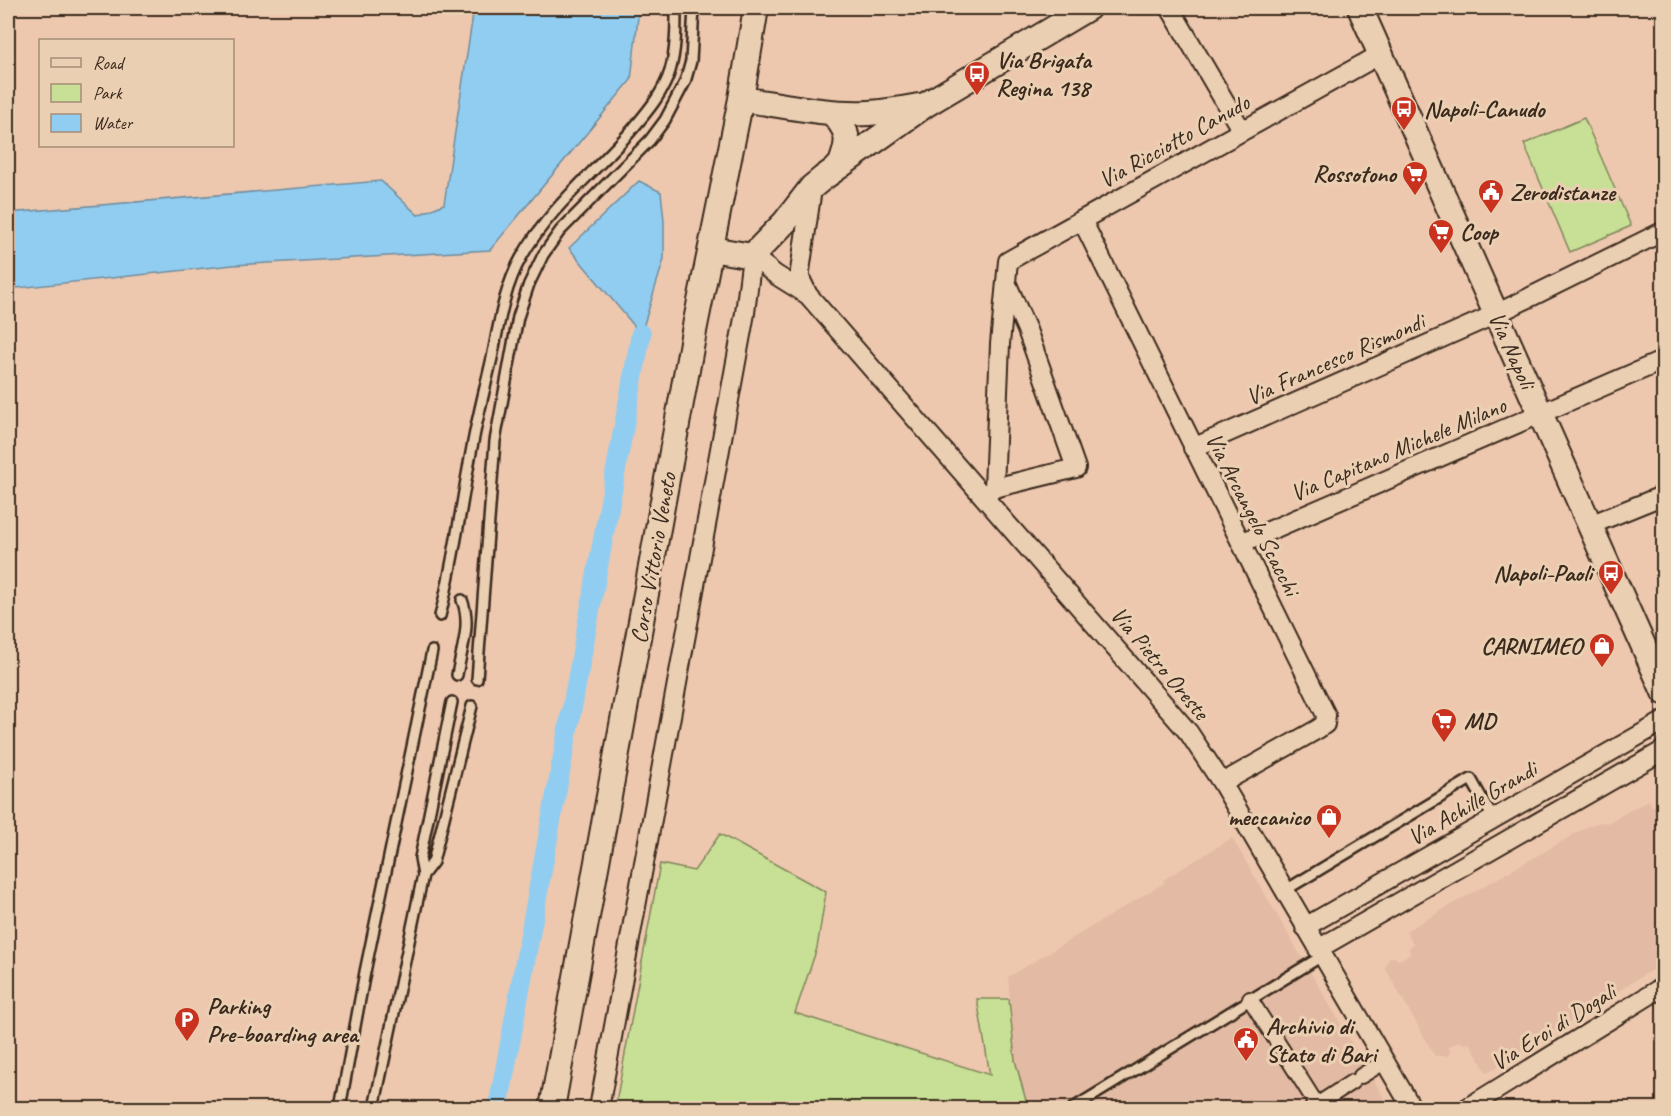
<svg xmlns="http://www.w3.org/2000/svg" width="1671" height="1116" font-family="Caveat,sans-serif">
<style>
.built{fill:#e3baa3}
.green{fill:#c7e096;stroke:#81855a;stroke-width:1.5}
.water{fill:#91cdf1;stroke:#6f8c9d;stroke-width:1.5}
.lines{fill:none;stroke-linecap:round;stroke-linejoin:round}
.canal{stroke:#91cdf1;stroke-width:20}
.service-casing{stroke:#3b2a1e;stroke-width:14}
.pedestrian-casing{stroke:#3b2a1e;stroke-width:18}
.minor-casing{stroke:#3b2a1e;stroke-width:22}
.secondary-casing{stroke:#3b2a1e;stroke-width:28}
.service{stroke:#ebcfb2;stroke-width:9}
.pedestrian{stroke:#ebcfb2;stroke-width:14}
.minor{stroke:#ebcfb2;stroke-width:18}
.secondary{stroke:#ebcfb2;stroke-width:24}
.labels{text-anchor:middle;stroke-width:6;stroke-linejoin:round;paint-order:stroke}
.poi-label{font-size:24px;font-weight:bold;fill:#3b2a1e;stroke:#ebcfb2;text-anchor:start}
.street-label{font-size:24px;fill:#3b2a1e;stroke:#ebcfb2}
</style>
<rect width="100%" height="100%" fill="#edc8af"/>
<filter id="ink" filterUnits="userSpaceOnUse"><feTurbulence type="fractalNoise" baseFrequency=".0167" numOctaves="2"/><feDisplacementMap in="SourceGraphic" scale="12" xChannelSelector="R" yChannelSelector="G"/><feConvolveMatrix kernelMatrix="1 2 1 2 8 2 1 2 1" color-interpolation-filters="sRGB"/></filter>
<g filter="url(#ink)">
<!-- built -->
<path class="built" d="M1649,800L1652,806H1663V963L1487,1073L1470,1043L1464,1044L1459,1041L1449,1047L1450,1052L1448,1056H1435L1385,968L1389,958L1394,957L1399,960L1410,954L1409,948L1413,944L1406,931L1587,827L1599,822L1607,823Z
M1232,838L1390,1108H1028L1015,1060L1008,977L1164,883L1163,880Z"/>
<!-- green -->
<path class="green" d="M1584,118L1631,226L1570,252L1524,144Z
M720,834L826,892L817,948L795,1013L990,1075L977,999H1009L1015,1060L1028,1108H615L660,864L694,871Z"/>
<!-- water -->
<path class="water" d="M474,8H639L631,80L490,250L233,265L8,289V213L381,181L418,215L444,204Z
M639,181L661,192L664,221V259L641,334L569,248Z"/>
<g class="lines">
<!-- canal -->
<path class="canal" d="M498,1108L641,334"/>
<defs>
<path id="service" d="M440,616C455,557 462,497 474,437C479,411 486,384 492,358C499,324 504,288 521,258C549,208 594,173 631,131C646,113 663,94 670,71C676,51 676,28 676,8
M457,675C461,651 472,624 462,600
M477,679L495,441L518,317L529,284L543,255L560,231L650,140L665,120L685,82L691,61L694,8
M423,875L433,862L472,706
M1284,891L1471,779L1493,818
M340,1108L365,972L432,651
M374,1108L423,875L420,858L452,702
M1073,1108L1322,956"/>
<path id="pedestrian" d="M1250,999L1319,1108
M1361,1076L1384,1062
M1312,1108L1352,1082"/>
<path id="minor" d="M1170,8L1242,131
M812,189L800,271V278L808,295L1189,733L1222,783L1412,1108
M1082,220L1326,715L1325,724L1318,729L1222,783
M752,256L776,275L808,295
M1193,448L1496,314L1664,231
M994,488L1076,468L1027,330L1006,282
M984,497L994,488L1000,344L1008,261L1381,54
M1590,525L1664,495
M1241,543L1664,360
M1305,927L1664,721
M1318,949L1664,750
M599,1108L745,313L752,256
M1467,1108L1664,986"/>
<path id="secondary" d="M1360,8L1664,692
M741,99C783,105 826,115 869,113C886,112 903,109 919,106
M831,112C850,131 850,141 840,166
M711,249L752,256L785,222L812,187L823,178L925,105L1088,8
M552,1108L695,326L741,99L756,8"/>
</defs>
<!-- service casing -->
<use href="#service" class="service-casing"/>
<!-- pedestrian casing -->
<use href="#pedestrian" class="pedestrian-casing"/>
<!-- minor casing -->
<use href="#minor" class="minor-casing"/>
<!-- secondary casing -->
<use href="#secondary" class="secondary-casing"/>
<!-- service -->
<use href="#service" class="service"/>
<!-- pedestrian -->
<use href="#pedestrian" class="pedestrian"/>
<!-- minor -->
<use href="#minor" class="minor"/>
<!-- secondary -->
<use href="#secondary" class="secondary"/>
</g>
</g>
<!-- icons -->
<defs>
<symbol id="bus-pin" viewBox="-11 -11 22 30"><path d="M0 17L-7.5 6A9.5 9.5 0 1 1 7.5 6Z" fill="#c8321e" stroke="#ebcfb2"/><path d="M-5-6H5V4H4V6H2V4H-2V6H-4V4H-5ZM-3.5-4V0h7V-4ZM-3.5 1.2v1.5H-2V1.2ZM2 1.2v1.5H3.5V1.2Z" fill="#fff"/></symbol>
<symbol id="supermarket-pin" viewBox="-11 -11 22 30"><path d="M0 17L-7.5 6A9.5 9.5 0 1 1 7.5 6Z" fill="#c8321e" stroke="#ebcfb2"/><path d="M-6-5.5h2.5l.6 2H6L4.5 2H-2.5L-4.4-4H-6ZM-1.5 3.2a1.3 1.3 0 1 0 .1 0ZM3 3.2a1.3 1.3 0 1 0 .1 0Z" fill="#fff"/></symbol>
<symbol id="civic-pin" viewBox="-11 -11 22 30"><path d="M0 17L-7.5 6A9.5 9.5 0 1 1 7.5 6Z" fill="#c8321e" stroke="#ebcfb2"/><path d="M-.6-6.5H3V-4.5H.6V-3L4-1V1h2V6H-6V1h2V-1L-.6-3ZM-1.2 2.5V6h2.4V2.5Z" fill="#fff"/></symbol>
<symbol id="shop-pin" viewBox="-11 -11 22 30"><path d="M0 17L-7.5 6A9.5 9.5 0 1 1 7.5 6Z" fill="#c8321e" stroke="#ebcfb2"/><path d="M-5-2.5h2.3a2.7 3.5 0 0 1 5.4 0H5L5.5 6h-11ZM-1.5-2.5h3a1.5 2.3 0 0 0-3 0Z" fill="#fff"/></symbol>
<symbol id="parking-pin" viewBox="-11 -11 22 30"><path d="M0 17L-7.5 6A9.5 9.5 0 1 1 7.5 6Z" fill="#c8321e" stroke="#ebcfb2"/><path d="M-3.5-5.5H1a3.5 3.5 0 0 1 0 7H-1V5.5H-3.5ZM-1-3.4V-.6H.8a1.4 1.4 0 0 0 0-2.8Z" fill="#fff"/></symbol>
</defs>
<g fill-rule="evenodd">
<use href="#bus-pin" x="962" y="59" width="30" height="40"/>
<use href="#bus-pin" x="1389" y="94" width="30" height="40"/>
<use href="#supermarket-pin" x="1400" y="159" width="30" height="40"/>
<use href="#civic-pin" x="1476" y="177" width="30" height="40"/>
<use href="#supermarket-pin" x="1426" y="217" width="30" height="40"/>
<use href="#bus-pin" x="1596" y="558" width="30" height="40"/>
<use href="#shop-pin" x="1587" y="631" width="30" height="40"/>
<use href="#supermarket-pin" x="1429" y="706" width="30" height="40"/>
<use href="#shop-pin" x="1314" y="802" width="30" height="40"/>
<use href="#parking-pin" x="172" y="1005" width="30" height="40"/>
<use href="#civic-pin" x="1231" y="1025" width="30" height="40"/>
</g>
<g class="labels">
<!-- poi labels -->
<g class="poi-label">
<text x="996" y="68">Via Brigata<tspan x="996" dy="28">Regina 138</tspan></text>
<text x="1424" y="117">Napoli-Canudo</text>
<text x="1396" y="182" text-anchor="end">Rossotono</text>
<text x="1510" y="200">Zerodistanze</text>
<text x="1460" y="240">Coop</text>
<text x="1592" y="581" text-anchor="end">Napoli-Paoli</text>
<text x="1582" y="654" text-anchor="end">CARNIMEO</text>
<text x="1464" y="729">MD</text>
<text x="1310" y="825" text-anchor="end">meccanico</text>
<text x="207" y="1014">Parking<tspan x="207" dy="28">Pre-boarding area</tspan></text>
<text x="1266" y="1034">Archivio di<tspan x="1266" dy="28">Stato di Bari</tspan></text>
</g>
<!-- street labels -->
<g class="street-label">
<text transform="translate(1174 141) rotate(-29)" y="8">Via Ricciotto Canudo</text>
<text transform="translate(1512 350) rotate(66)" y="8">Via Napoli</text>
<text transform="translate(1335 359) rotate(-24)" y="8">Via Francesco Rismondi</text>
<text transform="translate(1398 449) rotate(-23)" y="8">Via Capitano Michele Milano</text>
<text transform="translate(1253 514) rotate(63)" y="8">Via Arcangelo Scacchi</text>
<text transform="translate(653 558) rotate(-80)" y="8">Corso Vittorio Veneto</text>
<text transform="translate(1160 663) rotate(50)" y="8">Via Pietro Oreste</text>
<text transform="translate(1472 803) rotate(-30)" y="8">Via Achille Grandi</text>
<text transform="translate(1553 1027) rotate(-32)" y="8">Via Eroi di Dogali</text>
</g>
</g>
<!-- margin -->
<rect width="1671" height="1116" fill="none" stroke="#ebcfb2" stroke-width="30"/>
<rect x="15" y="15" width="1641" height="1086" fill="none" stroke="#3b2a1e" stroke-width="2" filter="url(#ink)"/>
<!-- legend -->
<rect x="39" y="39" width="195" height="108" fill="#ebcfb2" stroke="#a58d77" stroke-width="1.5"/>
<rect x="51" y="58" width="30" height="9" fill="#ebcfb2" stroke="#a58d77" stroke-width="1.5"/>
<text x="93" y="69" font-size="18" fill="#3b2a1e">Road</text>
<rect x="51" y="84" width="30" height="18" fill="#c7e096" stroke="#a58d77" stroke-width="1.5"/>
<text x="93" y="99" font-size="18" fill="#3b2a1e">Park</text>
<rect x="51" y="114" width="30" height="18" fill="#91cdf1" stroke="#a58d77" stroke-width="1.5"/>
<text x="93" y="129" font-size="18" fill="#3b2a1e">Water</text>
</svg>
